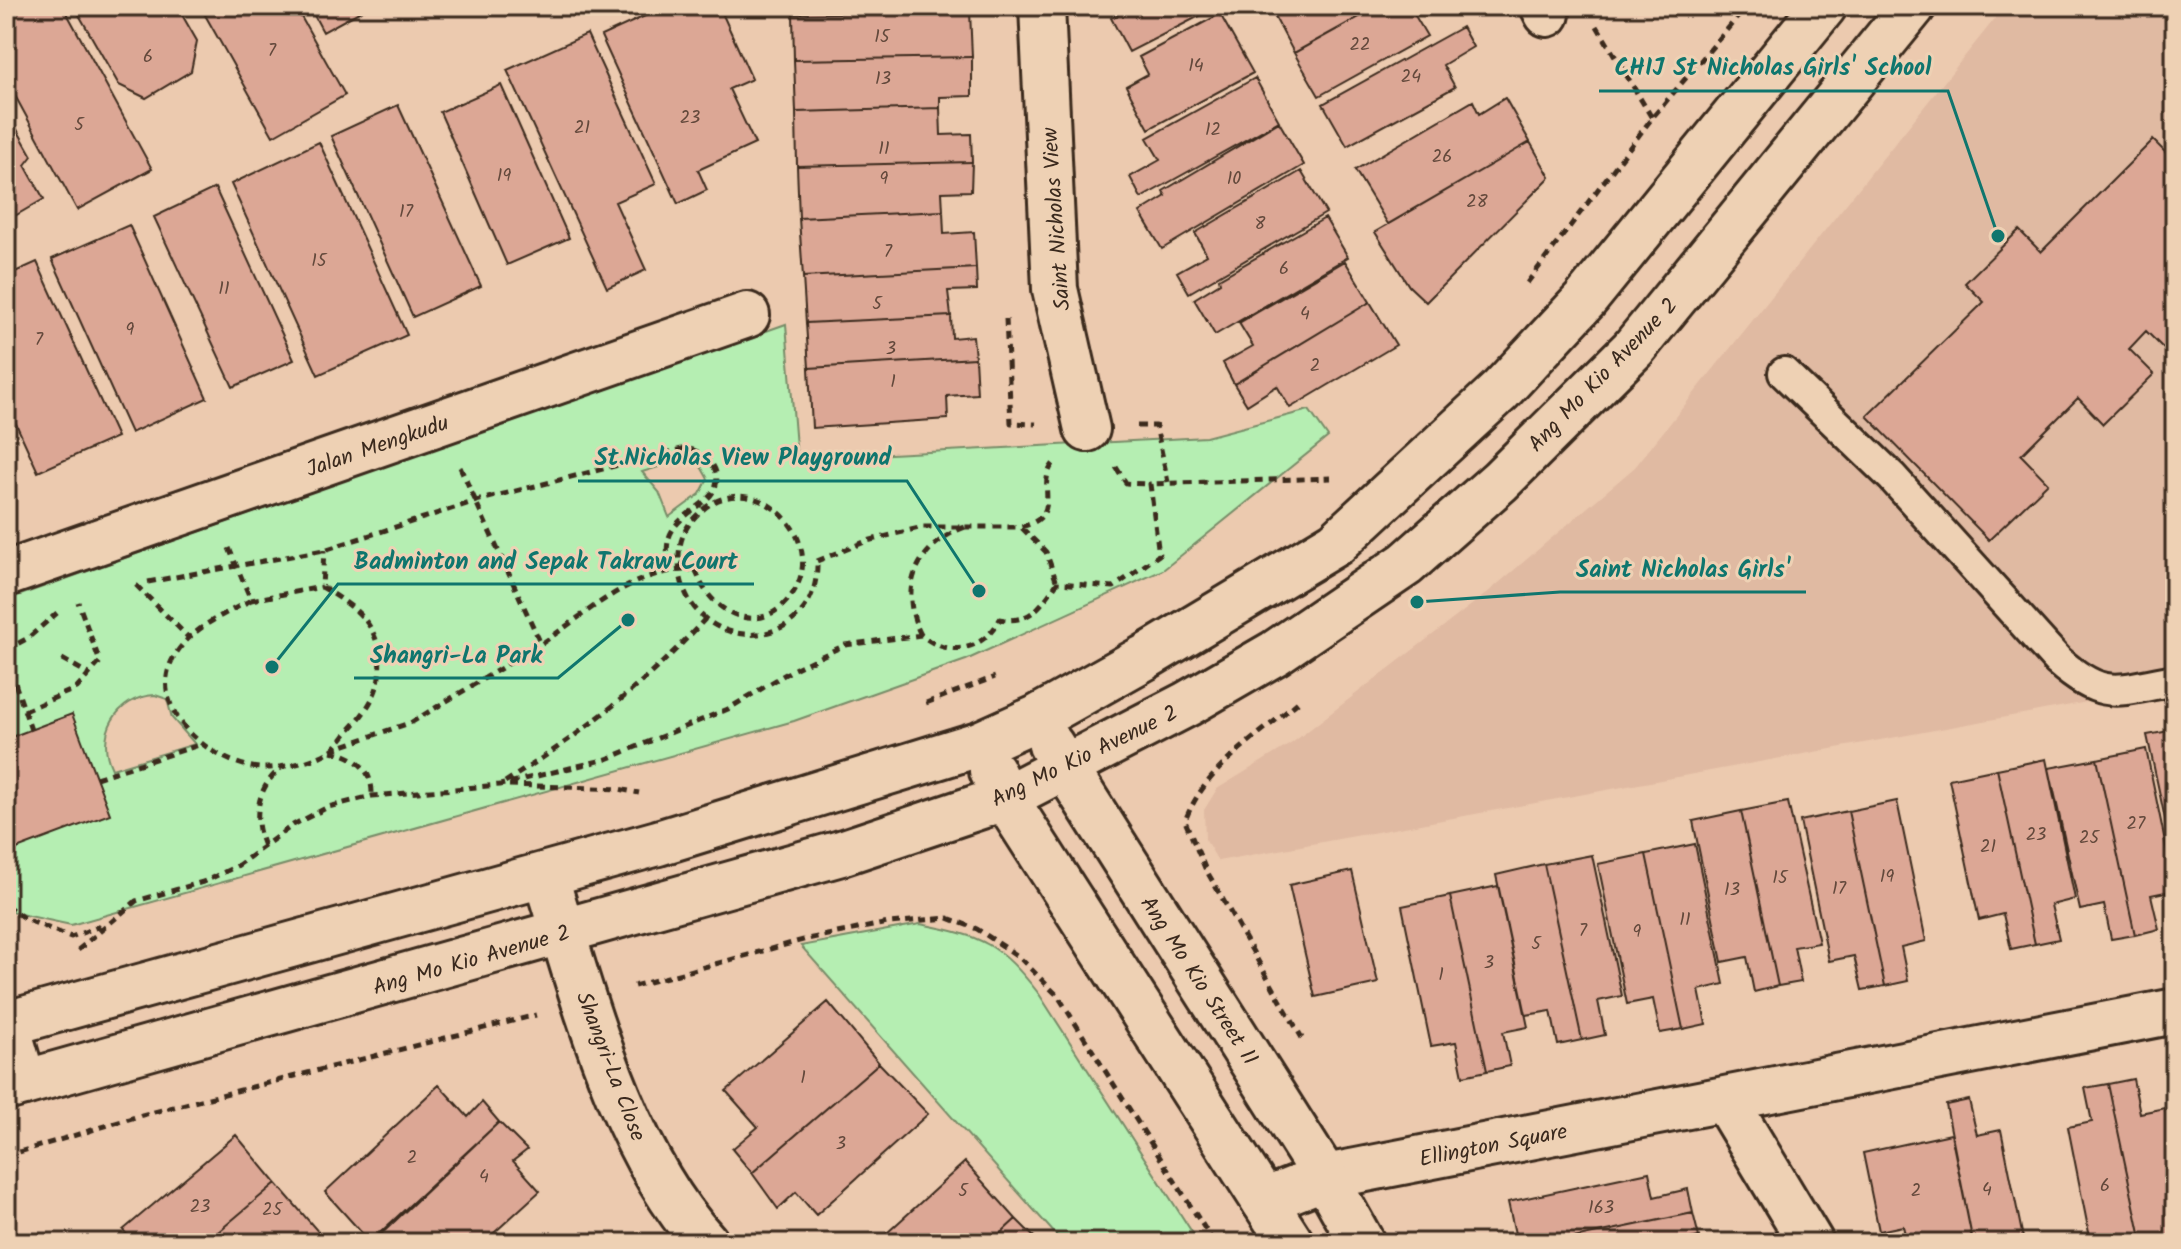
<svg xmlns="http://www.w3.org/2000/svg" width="2181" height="1249" font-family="Kalam,sans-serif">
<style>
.built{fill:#e0baa2}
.green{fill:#b5eeb2;stroke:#788c68;stroke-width:2;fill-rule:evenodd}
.building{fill:#dca795;stroke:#3b2a1e;stroke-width:2}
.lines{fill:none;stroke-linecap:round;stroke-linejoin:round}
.lane-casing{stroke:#3b2a1e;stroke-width:36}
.street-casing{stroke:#3b2a1e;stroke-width:50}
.secondary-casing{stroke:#3b2a1e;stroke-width:50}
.path{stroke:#3b2a1e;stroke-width:5;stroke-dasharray:8 6;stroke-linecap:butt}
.lane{stroke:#eed1b4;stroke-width:30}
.street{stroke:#eed1b4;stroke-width:44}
.secondary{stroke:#eed1b4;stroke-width:44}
.path-bridge{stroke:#3b2a1e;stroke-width:5;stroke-dasharray:8 6;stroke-linecap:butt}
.labels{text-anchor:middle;stroke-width:6;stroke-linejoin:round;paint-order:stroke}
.number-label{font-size:18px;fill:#63493c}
.street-label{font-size:22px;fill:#3b2a1e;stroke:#eed1b4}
.leader{fill:none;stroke:#0f766e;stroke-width:3}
.callout-dot{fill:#0f766e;stroke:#eed1b4;stroke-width:3}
.callout-label{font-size:24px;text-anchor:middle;font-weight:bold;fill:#0f766e;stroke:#eed1b4;stroke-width:6;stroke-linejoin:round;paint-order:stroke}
</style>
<rect width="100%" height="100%" fill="#eccaaf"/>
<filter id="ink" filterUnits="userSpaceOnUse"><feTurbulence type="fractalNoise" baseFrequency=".0125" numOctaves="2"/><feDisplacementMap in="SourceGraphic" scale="16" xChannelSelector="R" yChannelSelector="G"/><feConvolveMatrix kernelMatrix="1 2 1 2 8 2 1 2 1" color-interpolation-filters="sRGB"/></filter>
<g filter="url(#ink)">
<!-- built -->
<path class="built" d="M2005,6H2175V686L1218,861L1205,839L1204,810L1217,789L1292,743L1487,593L1635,467Z"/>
<!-- green -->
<path class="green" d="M786,324L797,459L1206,437L1309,410L1328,437L1163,570L966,660L794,721L71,925L6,911V600ZM684,459L699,463L708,479L700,494L669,517L659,492L642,472ZM155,695L167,699L172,718L195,744L112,769C95,735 116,697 155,695Z
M920,924C983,936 1000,944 1039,994L1199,1243H1063L801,946Z"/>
<!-- building -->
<path class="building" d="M6,6H63L152,169L77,210L6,79Z
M74,6H177L197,41L191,71L146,98L119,85Z
M200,6H295L345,95L273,136Z
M309,6H370L323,32Z
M667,6H719L752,79L729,89L755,144L698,170L707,190L678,204L601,36Z
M793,6H950V12L793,14Z
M1134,6H1219L1129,52L1111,18Z
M1278,6H1379L1294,53L1271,10Z
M1379,6H1429L1414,14L1427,36L1319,96L1294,53Z
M970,11L972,57L794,60L793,14Z
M1220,14L1253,73L1149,129L1126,86L1148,74L1139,57Z
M1462,27L1473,47L1443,65L1455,87L1347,146L1323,104Z
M587,34L656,184L615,202L646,270L607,288L507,70Z
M972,57V96L940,97V108L796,112L794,60Z
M1255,78L1279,121L1141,198L1130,177L1160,160L1147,138Z
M501,85L569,238L507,265L440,112Z
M1505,98L1530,142L1388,224L1355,170L1473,101L1479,114Z
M398,105L481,286L413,317L331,136Z
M940,108L941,135L971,134L972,162L797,166L796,112Z
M6,110L32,156L25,165L44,199L6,221Z
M1279,122L1304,165L1162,249L1140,212L1166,196L1163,191Z
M2153,140L2175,162V360L2146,331L2129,349L2154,374L2103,424L2078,398L2021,455L2048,483L1989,540L1867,416L1984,302L1965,283L2019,230L2041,252Z
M319,142L407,335L318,375L231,184Z
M1530,142L1550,177L1426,302L1409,286L1375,232Z
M972,162L971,191L942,192L943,211L799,218L797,166Z
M1301,171L1326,213L1189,293L1177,272L1207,255L1195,233Z
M215,188L294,360L233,387L154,217Z
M943,211L944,234L974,232L976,268L803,277L799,218Z
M1325,218L1348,257L1215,335L1194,299L1220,283L1219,279Z
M129,225L207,398L131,433L52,259Z
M1345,261L1370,302L1234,384L1223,363L1253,346L1239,323Z
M37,262L117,437L38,472L6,402V276Z
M976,268L977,290L948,291L951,316L806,323L803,277Z
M1370,302L1396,345L1290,408L1277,386L1247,405L1234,384Z
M951,316L952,338L973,336L975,358L809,368L806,323Z
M975,358L977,394L947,396L948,419L812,428L809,368Z
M72,714L110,814L6,853V739Z
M2175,730V865L2147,735Z
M2146,749L2175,890L2151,895L2159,929L2135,935L2097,759Z
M2046,759L2075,899L2051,905L2059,939L2035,944L1997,769Z
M2097,759L2135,935L2111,939L2104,905L2080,910L2049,768Z
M1997,769L2035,944L2011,949L2003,914L1979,920L1949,779Z
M1897,801L1926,941L1901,947L1908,981L1885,986L1848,811Z
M1788,802L1819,943L1794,947L1801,982L1778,986L1741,811Z
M1741,811L1778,986L1754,992L1747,957L1722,962L1693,821Z
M1848,811L1885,986L1862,990L1854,956L1829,961L1800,821Z
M1695,844L1724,984L1699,990L1706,1024L1683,1029L1646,854Z
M1646,854L1683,1029L1660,1033L1653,999L1627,1004L1598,864Z
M1592,855L1622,996L1598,1001L1605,1035L1582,1040L1544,864Z
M1544,864L1582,1040L1558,1045L1551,1011L1526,1015L1496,875Z
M1352,871L1378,983L1315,997L1289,885Z
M1498,886L1528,1027L1503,1032L1510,1066L1487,1071L1450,896Z
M1450,896L1487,1071L1463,1076L1456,1042L1431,1046L1402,906Z
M828,1002L879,1063L752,1173L732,1149L758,1127L726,1091Z
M879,1063L928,1114L816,1215L796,1192L778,1209L752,1173Z
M2133,1079L2140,1113L2165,1108L2175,1158V1243H2142L2108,1084Z
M2108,1084L2142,1243H2091L2068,1127L2092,1122L2085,1088Z
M439,1085L468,1117L482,1102L499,1122L370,1242L325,1192Z
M1969,1100L1977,1135L2001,1130L2024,1243H1973L1946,1105Z
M499,1122L527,1150L513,1161L540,1191L483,1243H372Z
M1951,1134L1973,1243H1907L1903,1226L1879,1231L1863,1153Z
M236,1135L276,1183L205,1243H134L123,1230Z
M965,1162L1016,1219L990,1243H876Z
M1649,1172L1654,1197L1688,1189L1693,1213L1550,1243H1517L1508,1202Z
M276,1183L321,1235L311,1243H205Z
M1693,1213L1699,1237L1670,1243H1550Z
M1016,1219L1040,1243H990Z"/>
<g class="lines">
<defs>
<path id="lane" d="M1784,373L1892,477L2058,661C2105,702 2117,690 2175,680"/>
<path id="street" d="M1042,6L1055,289L1087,429
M1543,6L1547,14
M6,574L747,315
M545,875C583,995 620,1149 706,1243
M6,1022L24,1083
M1725,1100L1811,1243
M1264,1201L1325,1177L2175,1011"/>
<path id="secondary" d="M1051,745L1325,1177L1362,1243
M992,771L1005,798L1291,1243
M6,1024L658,843L979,744L1037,718L1144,658L1336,543L1500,391L1585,300L1824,6
M6,1088L841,853L1005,798L1187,704L1275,653L1406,564L1500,481L1633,349L1913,6"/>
</defs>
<!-- lane casing -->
<use href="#lane" class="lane-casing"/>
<!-- street casing -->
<use href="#street" class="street-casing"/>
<!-- secondary casing -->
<use href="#secondary" class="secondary-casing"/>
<!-- path -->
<path class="path" d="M1597,26L1652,118
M1527,283L1652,118L1747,6
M1006,319L1011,423L1036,424
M1137,426H1156L1168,482
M460,467L541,644C586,614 634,568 691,570
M1116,467L1126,483L1150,484
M1022,528L1046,552L1057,583
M229,548L251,600C225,614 195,626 177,652C140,704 209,764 260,768C280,769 313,762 330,751C338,746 344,735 351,728C363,715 378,695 379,676C384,628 360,610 322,587L324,550
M817,561L867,541L923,527H1021C1066,515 1034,486 1054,463
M148,582L324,550L476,501L686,448C703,451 723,467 715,488C706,511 661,516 668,558L696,570
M136,585L190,639
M251,600L322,587
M921,635C897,589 917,545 965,527
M6,650L28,638L57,613
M6,657L31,730
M62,659L89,674
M1298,702C1256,738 1205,768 1185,821L1205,868L1302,1038
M926,703L995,677
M24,711L77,688L100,662L78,602
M331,750L412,722L541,644
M331,751C355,756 373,769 372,796
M96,778L202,744
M505,782C579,736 646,684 705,619
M509,785L619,789L639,793
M264,846C252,818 257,787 281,768
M6,905L25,919L71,937L100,926
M78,950L136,901L203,882L237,866L293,825L328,807L372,796L500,785L607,759L728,709L794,669L845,645L921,635C949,658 983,651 1000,619C1030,624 1041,606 1057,583L1114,587L1159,555L1150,484L1331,478
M634,986L807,939L888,923L948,918L977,929L1018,956L1058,996L1214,1243
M6,1156L142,1115L536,1015"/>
<!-- lane -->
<use href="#lane" class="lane"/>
<!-- street -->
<use href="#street" class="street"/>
<!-- secondary -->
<use href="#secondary" class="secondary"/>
<!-- path-bridge -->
<path class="path-bridge" d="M696,570C706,607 751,637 784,604C841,547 754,458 698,514C686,525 679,540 679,557C677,657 820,662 817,561"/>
</g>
</g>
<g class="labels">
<!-- number labels -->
<g class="number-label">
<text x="882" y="42">15</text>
<text x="1360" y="50">22</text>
<text x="272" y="56">7</text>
<text x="148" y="62">6</text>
<text x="1196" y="71">14</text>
<text x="1411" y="82">24</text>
<text x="883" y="84">13</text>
<text x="690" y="123">23</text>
<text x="79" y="130">5</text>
<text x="582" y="133">21</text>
<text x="1213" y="135">12</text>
<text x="884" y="154">11</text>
<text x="1442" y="162">26</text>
<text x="504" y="181">19</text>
<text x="884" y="184">9</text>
<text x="1234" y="184">10</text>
<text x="1477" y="207">28</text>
<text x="406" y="217">17</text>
<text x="1260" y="229">8</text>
<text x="888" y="257">7</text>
<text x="319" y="266">15</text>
<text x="1284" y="274">6</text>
<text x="224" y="294">11</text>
<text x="877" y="309">5</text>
<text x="1305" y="319">4</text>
<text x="130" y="335">9</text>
<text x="39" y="345">7</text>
<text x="891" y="354">3</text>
<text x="1315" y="371">2</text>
<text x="893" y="387">1</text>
<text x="2136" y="829">27</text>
<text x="2036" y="840">23</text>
<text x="2089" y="843">25</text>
<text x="1988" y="852">21</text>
<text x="1887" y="882">19</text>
<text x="1780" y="883">15</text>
<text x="1839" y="894">17</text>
<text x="1732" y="895">13</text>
<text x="1685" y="925">11</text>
<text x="1583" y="936">7</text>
<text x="1637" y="937">9</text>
<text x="1536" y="949">5</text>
<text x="1489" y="968">3</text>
<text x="1441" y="980">1</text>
<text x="803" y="1083">1</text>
<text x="841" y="1149">3</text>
<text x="412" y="1163">2</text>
<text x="484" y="1182">4</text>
<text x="2105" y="1191">6</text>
<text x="1987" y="1195">4</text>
<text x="963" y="1196">5</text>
<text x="1916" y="1196">2</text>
<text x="200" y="1212">23</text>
<text x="1601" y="1213">163</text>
<text x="272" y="1215">25</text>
</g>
<!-- street labels -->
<g class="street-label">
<text transform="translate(1055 219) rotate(-94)" y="8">Saint Nicholas View</text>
<text transform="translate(1602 374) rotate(-46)" y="8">Ang Mo Kio Avenue 2</text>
<text transform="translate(377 445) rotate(-19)" y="8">Jalan Mengkudu</text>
<text transform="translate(1084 755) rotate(-26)" y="8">Ang Mo Kio Avenue 2</text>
<text transform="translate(471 959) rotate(-16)" y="8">Ang Mo Kio Avenue 2</text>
<text transform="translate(1200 980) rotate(57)" y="8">Ang Mo Kio Street 11</text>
<text transform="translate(612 1066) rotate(69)" y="8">Shangri-La Close</text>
<text transform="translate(1493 1144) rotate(-11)" y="8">Ellington Square</text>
</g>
</g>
<!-- callouts -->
<path class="leader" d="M1998 236L1948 91H1599M979 591L907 481H578M272 667L338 584H754M1417 602L1560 592H1806M628 620L558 678H354"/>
<g class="callout-dot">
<circle cx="1998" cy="236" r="8"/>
<circle cx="979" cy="591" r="8"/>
<circle cx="272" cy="667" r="8"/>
<circle cx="1417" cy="602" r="8"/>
<circle cx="628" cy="620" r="8"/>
</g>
<g class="callout-label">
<text x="1773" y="75">CHIJ St Nicholas Girls' School</text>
<text x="743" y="465">St.Nicholas View Playground</text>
<text x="546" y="569">Badminton and Sepak Takraw Court</text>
<text x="1683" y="577">Saint Nicholas Girls'</text>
<text x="456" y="663">Shangri-La Park</text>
</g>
<!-- margin -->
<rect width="2181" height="1249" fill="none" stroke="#eed1b4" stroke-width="32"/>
<rect x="16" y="16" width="2149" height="1217" fill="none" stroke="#3b2a1e" stroke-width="3" filter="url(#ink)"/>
</svg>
